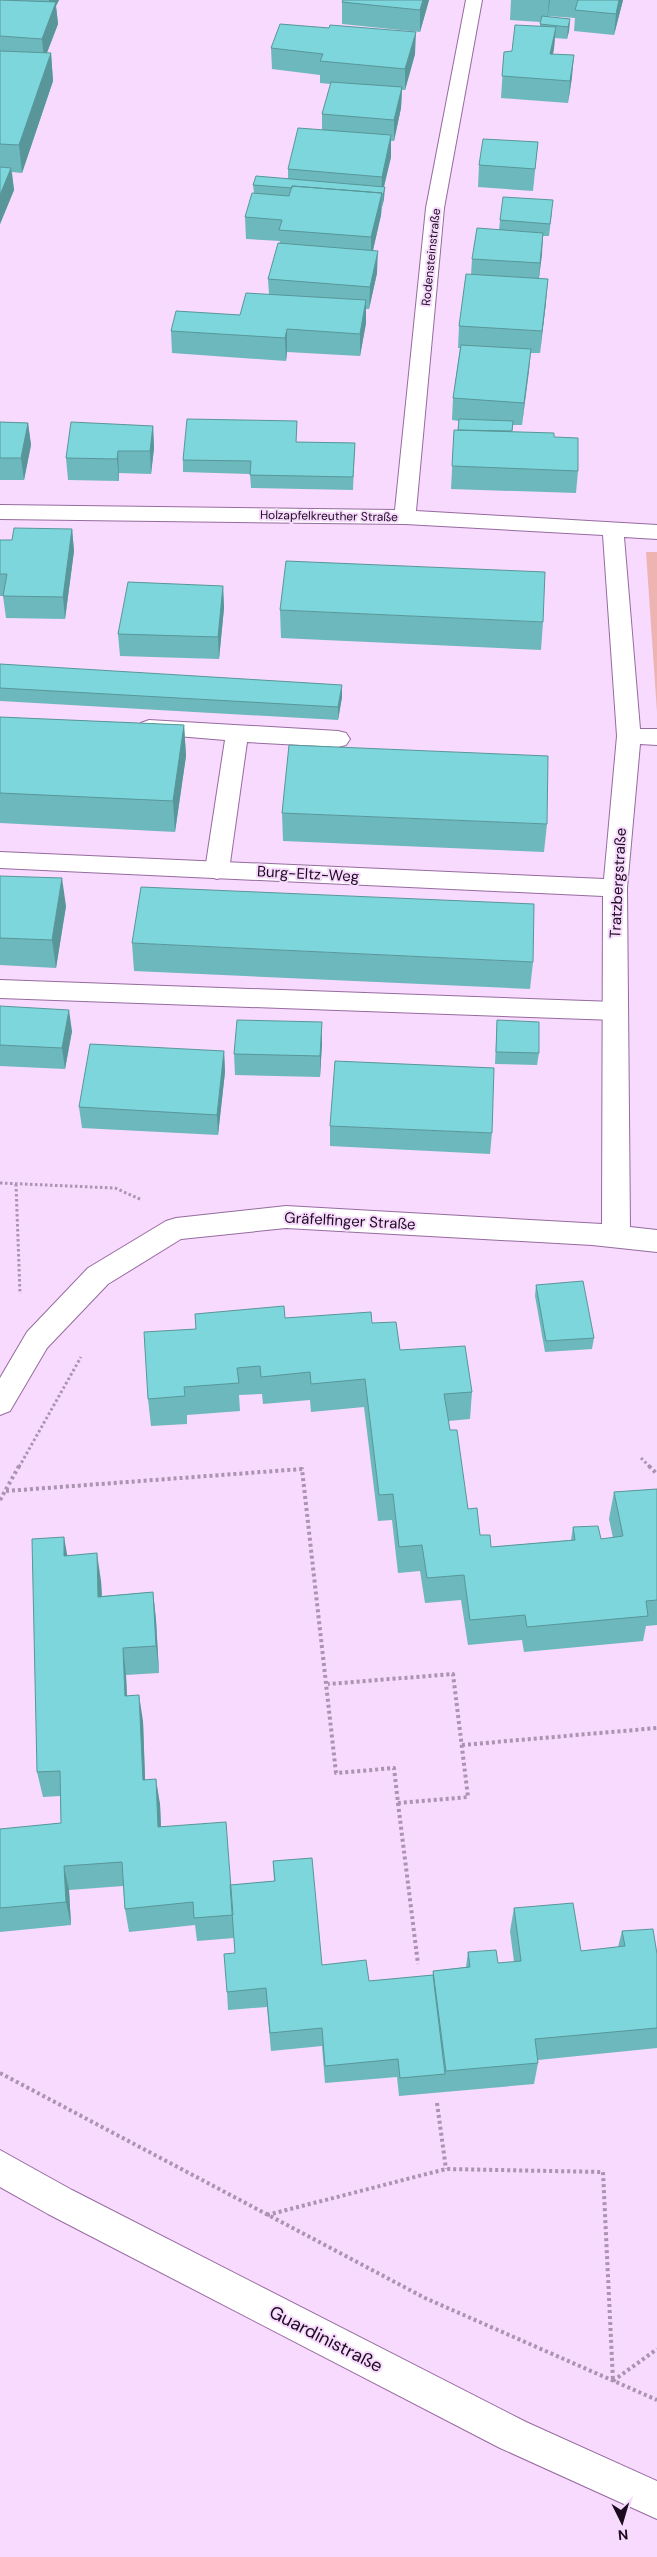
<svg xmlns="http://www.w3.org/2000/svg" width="657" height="2557" font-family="'DM Sans',sans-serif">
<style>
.green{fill:#edb4b2}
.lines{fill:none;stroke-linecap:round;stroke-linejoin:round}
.service-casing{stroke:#966b9f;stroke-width:2}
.minor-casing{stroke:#966b9f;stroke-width:2}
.path-far1{stroke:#ac93b1;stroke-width:3;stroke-dasharray:2.5 2.5;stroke-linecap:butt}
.path{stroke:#ac93b1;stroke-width:4;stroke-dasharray:3 3;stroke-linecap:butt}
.service{fill:#fff;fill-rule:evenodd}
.minor{fill:#fff;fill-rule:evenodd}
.wall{fill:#6cb8bc}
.shaded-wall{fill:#589699}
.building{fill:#7dd6db;stroke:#589699}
.labels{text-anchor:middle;stroke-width:4;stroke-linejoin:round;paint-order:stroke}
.far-street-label{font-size:12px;fill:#1c0b1f;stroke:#f7dafd}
.street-label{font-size:15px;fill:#1c0b1f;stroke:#f7dafd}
.near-street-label{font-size:18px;fill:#1c0b1f;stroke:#f7dafd}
</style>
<rect width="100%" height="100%" fill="#f7dafd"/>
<!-- green -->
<path class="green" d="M646,552H657V712Z"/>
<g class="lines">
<defs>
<path id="service" d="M149,720L338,731L346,733L350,739L346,745L338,747L247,742L229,870L226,876L217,879L208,876L205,870L225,740L141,733L138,728L141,723Z
M0,980L615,1002L624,1004L628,1011L624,1018L615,1020L0,998Z"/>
<path id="minor" d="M466,0H482L444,208L416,511L657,525V539L624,537L640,729H657V745L640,744L627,888L630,1227L657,1230V1252L592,1245L286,1228L181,1239L108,1284L47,1348L10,1411L0,1415V1378L27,1332L88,1268L166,1221L176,1218L286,1206L602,1224L603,896L0,868V852L604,879L617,736L603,535L405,524L0,519V505L395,510L426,208Z
M0,2150L72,2190L526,2422L657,2481V2519L500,2448L48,2214L0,2187Z"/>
</defs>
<!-- service casing -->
<use href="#service" class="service-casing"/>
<!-- minor casing -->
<use href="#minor" class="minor-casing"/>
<!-- path-far1 -->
<path class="path-far1" d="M0,1183L115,1188L142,1200
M16,1184L20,1294
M641,1458L650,1467
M19,1467L81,1357"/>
<!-- path -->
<path class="path" d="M649,1466L657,1474
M6,1491L302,1469L336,1773L394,1768L398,1803L468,1797L453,1674L328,1684
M0,1500L19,1466
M462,1745L657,1728
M398,1803L418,1964
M0,2073L425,2298L657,2400
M437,2103L446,2169
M267,2215L446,2169L603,2172L613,2381
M613,2381L657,2349"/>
<!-- service -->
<use href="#service" class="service"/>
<!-- minor -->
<use href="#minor" class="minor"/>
</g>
<!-- wall -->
<path class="wall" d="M0,0H59L56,6L58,24L47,53H51L53,81L22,173L12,172L14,190L0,224Z
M343,0H429L420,32L342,24V2Z
M511,0H623L614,35L574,31L575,18L548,16V17L570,19L569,31L567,39L555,38L553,54L572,77L568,103L501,98L504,52L512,51L540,26V22L510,20Z
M271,48L415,54L405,90H402L401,108L394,141H391V157L384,187V199L382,207L381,215L373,250L377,273L369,309H366V323L360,356L287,352L286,361L172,353L171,331L240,315L269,294L268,279L280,241L246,239L245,217L254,193L253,185L288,179V169L322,130V114L331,84L320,83V75L272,69Z
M538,142L533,191L478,187L479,165Z
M552,212L549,236H543L539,279L546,302L540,353H530L522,425H513L512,432L554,437L578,471L576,493L451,489L454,430H458L459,421L452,420L453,398L460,348H458L459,326L471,275L472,259L499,230L500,220Z
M297,421L296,442L355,443L353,490L251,488L250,474L183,472V460Z
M0,422L28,423L31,445L24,480H0Z
M153,426L154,448L151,474L119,473V481L68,480L66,458Z
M72,529L74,551L65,619L6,618L3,596H0V540H12Z
M223,586L224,608L219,659L120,656L118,634Z
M280,610L543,622L541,650L281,638Z
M0,664L342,697L338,720L0,701Z
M0,717L184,725L186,756L175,832L0,823Z
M282,813L547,824L544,852L283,841Z
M0,876L66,906L56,968L0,965Z
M132,943L533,962L530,989L134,971Z
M0,1006L72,1031L65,1069L0,1066Z
M497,1020L539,1053L537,1065L495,1064Z
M322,1043L320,1077L235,1075L234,1054Z
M224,1051L225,1072L218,1135L82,1128L79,1107Z
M330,1126L492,1133L490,1154L330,1146Z
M536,1285L594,1338L592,1349L545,1352L535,1296Z
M285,1318L372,1323L400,1350L472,1392L470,1419L448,1421L450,1430L468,1509L480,1535L491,1547L571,1540L573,1527L601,1539L613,1538L609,1519L614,1492L657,1489V1625L646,1626L643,1641L524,1652L522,1640L468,1645L461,1600L425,1603L420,1571L398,1573L392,1520L378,1521L364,1407L311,1412L310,1400L263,1404L262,1394L239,1395L240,1411L187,1415V1424L151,1426L148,1399L196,1329Z
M67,1556L101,1581L102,1596L153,1592L156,1620L159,1673L126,1675L127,1696L143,1721L145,1780L160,1804L161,1827L231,1885L274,1881L273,1861L322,1965L369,1981L433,1975V1971L466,1967L468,1952L498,1963L514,1962L510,1931L514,1908L581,1951L618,1947L622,1931L657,1954V2048L538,2060V2063L534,2084L399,2096L397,2077L325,2083L322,2046L271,2051L267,2007L228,2010L227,1992L235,1953L234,1938L197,1941L195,1925L129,1932L125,1909L123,1886L69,1890L71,1925L0,1932V1829L61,1823L60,1796L43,1797L37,1772Z"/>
<!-- shaded-wall -->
<path class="shaded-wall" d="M49,0H59L56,6L58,24L44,60L42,39L50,17Z
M423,0H429L420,32V10Z
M549,0H550L547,22Z
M619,0H623L614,35L616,14Z
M570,19L569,31L567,39L568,27Z
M556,27L554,49L548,75L550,54Z
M416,32L415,54L405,90V69Z
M51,53L53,81L22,173L19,145Z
M574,55L572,77L568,103L570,81Z
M402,87L401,108L394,141V120Z
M391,135V157L382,194L381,215L371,259V237L381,194L382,177Z
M11,168L14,190L0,224V195Z
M385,187L384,199L382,207L383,195Z
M543,233L542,255L538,285L540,263Z
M378,251L377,273L369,309L370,287Z
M548,279L546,302L540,353L542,331Z
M366,300V323L360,356V334Z
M287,329V352L286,361L285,338Z
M531,349L529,371L522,425L524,403Z
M28,423L31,445L24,480L21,458Z
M153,426L154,448L151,474L150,451Z
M118,451L119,473V481L117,459Z
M72,529L74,551L65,619L63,597Z
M223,586L224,608L219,659L218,637Z
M342,685V697L338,720V707Z
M184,725L186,756L175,832L173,801Z
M62,878L66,906L56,968L52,940Z
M69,1010L72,1031L65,1069L62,1048Z
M322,1022V1043L320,1077V1056Z
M224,1051L225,1072L218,1135L217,1115Z
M64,1537L69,1565L64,1556Z
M97,1553L101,1581L103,1624L98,1597Z
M153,1592L156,1620L159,1673L156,1646Z
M123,1648L126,1675L128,1722L125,1696Z
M139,1695L143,1721L146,1805L143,1780Z
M156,1779L160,1804L162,1852L158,1827Z
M64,1866L69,1890L71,1925L66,1902Z"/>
<!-- building -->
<path class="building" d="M0,0L56,2L42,39L0,36Z
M343,0H423L420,10L342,2Z
M578,0H619L616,14L575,10Z
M542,16L570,19L568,27L540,24Z
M280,24L329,28L330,25L416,32L405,69L320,61L323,54L271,48Z
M515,25L556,27L550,54L574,55L570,81L502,76L504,52L512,51Z
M0,51L51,53L19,145L0,144Z
M331,82L402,87L394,120L322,114Z
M298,128L391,135L382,177L288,169Z
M483,139L538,142L535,169L479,165Z
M0,167L11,168L0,195Z
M256,176L385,187L383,195L381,194L382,193L292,186V188L253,185Z
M292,186L382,193L371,237L279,230L282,220L245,217L252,193L289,196Z
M503,197L553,200L550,224L500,220Z
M477,228L543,233L540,263L472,259Z
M278,243L378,251L370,287L268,279Z
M466,274L548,279L542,331L459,326Z
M246,293L366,300L360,334L287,329L285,338L171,331L176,311L240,315Z
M461,345L531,349L524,403L453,398Z
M187,419L297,421L296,442L355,443L353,477L250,475L251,461L183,460Z
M459,419L513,421L512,431L458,430Z
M0,422L28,423L21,458H0Z
M71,422L153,426L150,451H118L117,459L66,458Z
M454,430L554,433V437L578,438V471L452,466Z
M14,528L72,529L63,597L3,596L7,574H0V540H12Z
M286,561L545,572L543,622L280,610Z
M128,582L223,586L218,637L118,634Z
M0,664L342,685L338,707L0,688Z
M0,717L184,725L173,801L0,793Z
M289,745L548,756L547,824L282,813Z
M0,876L62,878L52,940L0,938Z
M141,887L534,904L533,962L132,943Z
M0,1006L69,1010L62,1048L0,1045Z
M237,1020L322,1022L320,1056L234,1054Z
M497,1020L539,1022V1053L496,1052Z
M90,1044L224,1051L217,1115L79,1107Z
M335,1061L494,1068L492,1133L330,1126Z
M583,1281L594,1338L546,1341L536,1285Z
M284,1306L285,1318L371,1312L372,1323L396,1322L400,1350L465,1346L472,1392L444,1394L450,1430H457L468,1509L477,1508L480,1535H490L491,1547L575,1540L573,1527L598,1526L601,1539L623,1536L614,1492L657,1489V1600L646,1601L648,1616L527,1627L525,1615L470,1620L464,1575L427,1578L422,1545L399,1547L393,1494L379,1495L365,1379L311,1384L310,1372L261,1377L260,1366L237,1368L239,1383L184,1387L185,1396L148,1399L144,1332L196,1329L195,1314Z
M64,1537V1556L97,1553L98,1597L153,1592L156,1646L123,1648L125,1696L139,1695L143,1780L156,1779L158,1827L226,1822L233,1915L194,1918L193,1902L125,1909L122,1862L64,1866L66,1902L0,1908V1829L61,1823L60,1771L37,1772L32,1539Z
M312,1858L322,1965L366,1960L369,1981L433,1975L445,2074L400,2078L398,2059L325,2066L322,2028L270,2033L266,1988L227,1992L224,1954L235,1953L230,1885L275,1881L273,1861Z
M573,1903L581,1951L625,1946L622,1931L653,1929L657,1954V2028L535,2039L538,2063L446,2071L433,1971L470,1967L468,1952L496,1950L498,1963L521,1961L514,1908Z"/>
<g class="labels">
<!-- far-street labels -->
<g class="far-street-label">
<text transform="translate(431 257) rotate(-84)" y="4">Rodensteinstraße</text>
<text transform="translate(329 516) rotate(1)" y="4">Holzapfelkreuther Straße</text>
</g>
<!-- street labels -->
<g class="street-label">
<text transform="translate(308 874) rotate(3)" y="5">Burg-Eltz-Weg</text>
<text transform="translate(618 883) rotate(-87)" y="5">Tratzbergstraße</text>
<text transform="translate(350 1221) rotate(3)" y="5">Gräfelfinger Straße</text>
</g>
<!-- near-street labels -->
<g class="near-street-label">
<text transform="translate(326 2339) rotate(27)" y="6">Guardinistraße</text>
</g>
</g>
<!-- north arrow -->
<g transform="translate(622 2522) rotate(175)" stroke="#f7dafd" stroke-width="4" paint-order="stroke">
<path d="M0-4L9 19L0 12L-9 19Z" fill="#1c0b1f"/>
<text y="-8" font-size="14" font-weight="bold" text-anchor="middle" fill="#1c0b1f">N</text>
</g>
</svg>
